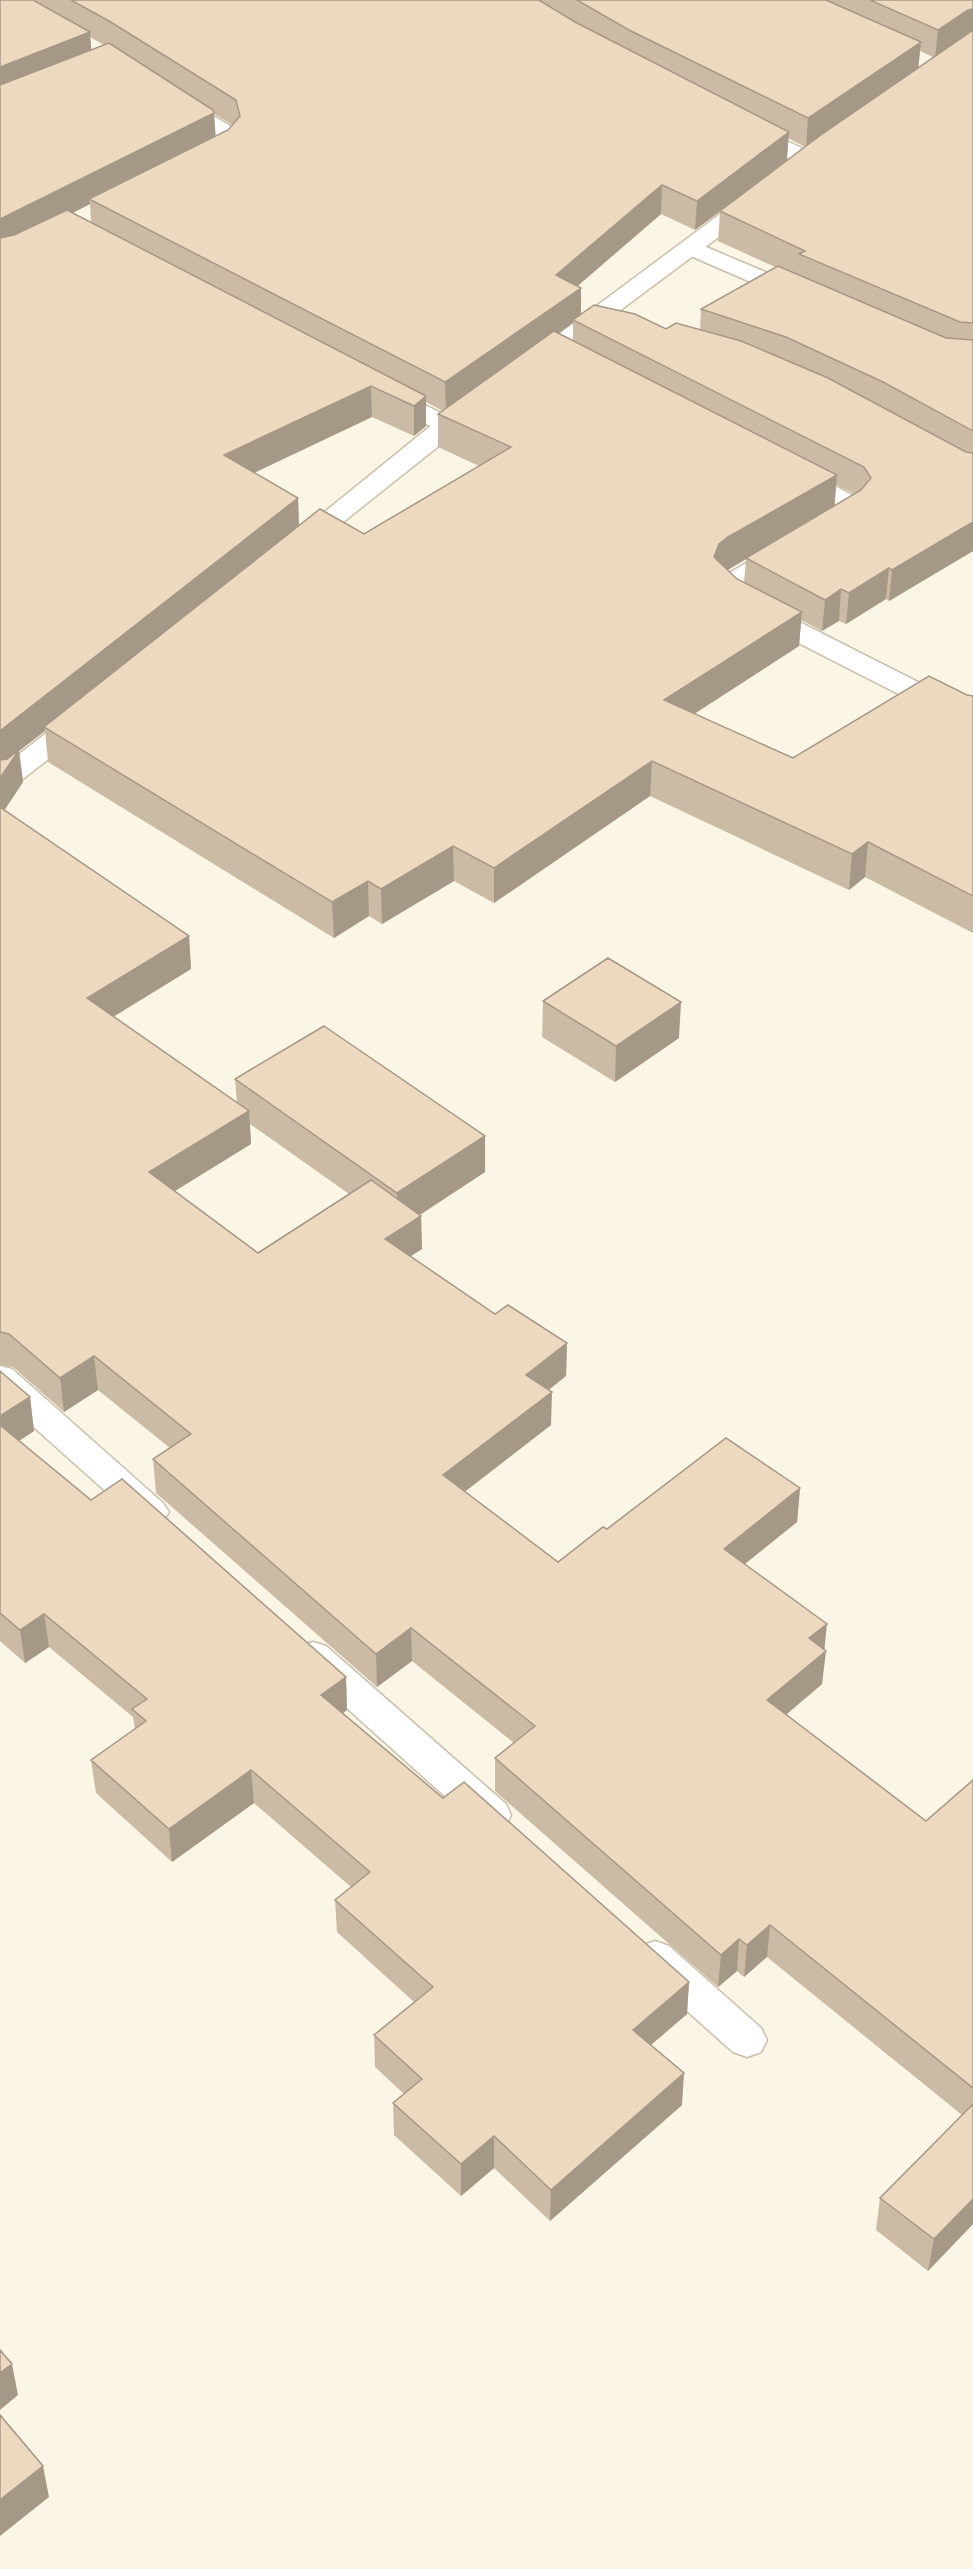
<svg xmlns="http://www.w3.org/2000/svg" width="973" height="2569" font-family="'Work Sans',sans-serif">
<style>
.lines{fill:none;stroke-linecap:round;stroke-linejoin:round}
.street-casing{stroke:#cabeac;stroke-width:3}
.secondary-casing{stroke:#cdc0ab;stroke-width:3}
.street{fill:#fff;fill-rule:evenodd}
.secondary{fill:#fff;fill-rule:evenodd}
.wall{fill:#ccbba4;fill-rule:evenodd}
.shaded-wall{fill:#a69886}
.building{fill:#edd9bf;stroke:#a69886;stroke-width:1.5}
</style>
<rect width="100%" height="100%" fill="#faf5e5"/>
<g class="lines">
<defs>
<path id="street" d="M176,96L183,98L235,129L240,143C230,157 213,170 195,166L192,161C198,152 211,150 218,142L217,137L169,106L165,102L169,98Z
M747,123L815,154L818,159L815,164L807,166L799,164L739,134L736,129L739,124Z
M692,241L808,290L812,295L808,300L800,302L792,300L684,253L681,248L684,243Z
M387,387L456,420L459,425L456,430L447,432L438,430L378,399L375,394L378,389Z
M794,467L803,469L859,499L866,509C856,523 835,535 818,531L814,526L818,521L838,508L785,479L782,474L785,469Z
M784,543L793,546L797,551L793,556L740,589L754,599L973,710V729L963,727L736,611L714,592L719,579L775,546Z
M0,1366L12,1369L163,1503L169,1512L163,1521L151,1525L139,1521L0,1397Z
M313,1642L326,1646L506,1804L511,1815L506,1826L492,1830L478,1826L300,1666L295,1656L300,1646Z
M655,1941L669,1946L761,2028L767,2040L761,2052L747,2057L733,2052L641,1970L635,1958L641,1946Z"/>
<path id="secondary" d="M755,192L763,194L766,199L763,204L540,370L532,372L524,370L520,365L524,360L747,194Z
M475,398L484,400L487,405L484,410L308,550L299,553L290,550L286,545L290,540L438,420L466,400Z
M81,712L91,714L95,720L91,726L10,789L0,791V769L71,714Z"/>
</defs>
<!-- street casing -->
<use href="#street" class="street-casing"/>
<!-- secondary casing -->
<use href="#secondary" class="secondary-casing"/>
<!-- street -->
<use href="#street" class="street"/>
<!-- secondary -->
<use href="#secondary" class="secondary"/>
</g>
<!-- wall -->
<path class="wall" d="M0,0H973V551L889,601L886,599L846,624L839,621L822,631L801,620L799,646L694,714L793,758L967,695L973,696V933L865,877L849,890L650,796L494,903L454,881L382,924L369,916L334,938L48,762L45,731L19,751L23,782L4,810L189,936L191,969L113,1017L237,1103L235,1079L485,1136V1172L420,1215L421,1216L422,1249L410,1256L495,1314L567,1343L566,1376L549,1390L551,1425L465,1492L558,1562L607,1529L800,1488L797,1522L745,1564L824,1650L822,1684L786,1715L926,1821L973,1780V2224L928,2271L876,2230L880,2198L962,2115L767,1957L744,1977L737,1971L718,1987L495,1791V1758L514,1743L412,1661L377,1687L156,1493L153,1459L170,1448L98,1390L64,1412L13,1367L0,1365ZM90,37L104,45L91,50ZM920,51L933,57L918,68ZM214,114L232,125L228,130L215,137ZM788,138L805,147L761,180ZM90,204L91,223L73,213ZM720,212L718,241L775,267L701,309L700,330L666,329L581,315V288L578,286L661,214L695,230ZM573,323V341L558,333ZM426,402L443,411L438,414V447L479,466L364,534L299,526L298,498L254,473L372,417L414,436L426,426ZM836,485L854,494L835,505ZM746,559L744,583L737,579L727,570ZM250,1124L349,1194L258,1253L175,1191L251,1144Z
M543,1001L679,1038L615,1082L542,1037Z
M0,1371L30,1397L34,1431L19,1441L91,1500L346,1677L347,1710L343,1713L443,1798L689,1982L687,2014L651,2045L682,2105L550,2221L494,2168L461,2196L394,2135L393,2103L404,2094L375,2067L374,2035L414,2002L337,1932L335,1900L351,1887L254,1803L172,1862L96,1793L91,1760L135,1729L133,1717L49,1647L25,1663L0,1641Z"/>
<!-- shaded-wall -->
<path class="shaded-wall" d="M973,9V36L935,58L938,30L968,10Z
M90,32L92,60L0,97V67Z
M921,42L918,70L806,147L808,118Z
M214,113L216,141L89,199L90,204L0,249V219Z
M789,132L787,160L695,230L697,201Z
M662,185L661,214L555,305L556,275Z
M581,288V318L573,320V323L446,412L445,382Z
M371,386L372,417L226,486L224,455Z
M426,396V426L414,436V406Z
M837,475L834,508L746,558V559L726,571L714,557L719,544L728,537Z
M298,498L299,529L44,727L45,731L19,751L23,782L0,817V731Z
M973,522V551L889,601L892,570Z
M889,568L886,599L846,624L849,593Z
M841,589L839,621L822,631L825,600Z
M802,612L799,646L663,734L664,700Z
M652,761L650,796L494,903V868Z
M868,842L865,877L849,890L852,854Z
M453,846L454,881L382,924L381,889Z
M368,881L369,916L334,938L332,902Z
M189,936L191,969L90,1031L87,998Z
M681,1002L679,1038L615,1082L616,1046Z
M249,1111L251,1144L152,1205L149,1172Z
M485,1136V1172L398,1229L397,1193Z
M421,1216L422,1249L386,1272L385,1239Z
M567,1343L566,1376L525,1408L526,1375Z
M94,1356L98,1390L64,1412L60,1378Z
M552,1392L551,1425L443,1508V1475Z
M30,1397L34,1431L0,1453V1416Z
M800,1488L797,1522L722,1582L724,1549Z
M44,1614L49,1647L25,1663L20,1630Z
M827,1624L824,1653L826,1651L822,1684L764,1733L767,1700L809,1638Z
M411,1628L412,1661L377,1687L376,1654Z
M346,1677L347,1710L323,1728L321,1695Z
M251,1770L254,1803L172,1862L169,1829Z
M770,1925L767,1957L744,1977L747,1945Z
M739,1939L737,1971L718,1987L721,1955Z
M689,1982L687,2014L631,2062L633,2030Z
M684,2073L682,2105L550,2221L551,2190Z
M494,2136V2168L461,2196V2164Z
M973,2199V2224L928,2271L934,2239Z
M12,2364L18,2395L0,2410V2373Z
M43,2466L49,2497L0,2536V2500Z"/>
<!-- building -->
<path class="building" d="M0,0H33L90,32L0,67Z
M71,0H539L575,22L789,132L697,201L662,185L556,275L581,288L445,382L89,199L228,130L240,116L236,100L109,21Z
M577,0H826L921,42L808,118L629,30Z
M870,0H973V9L968,10L938,30Z
M973,30V323L960,322L799,254L805,251L720,211L818,137Z
M109,43L213,110L214,113L0,219V85Z
M67,210L426,396L414,406L371,386L224,455L298,498L0,731V238L14,235Z
M778,266L946,338L973,340V431L883,382L786,337L701,309Z
M594,305L635,314L666,329L676,323L741,341L828,378L966,452L973,453V522L892,570L889,568L849,593L841,589L825,600L746,558L861,490L871,478L864,467L573,320Z
M554,331L837,475L728,537L719,544L714,557L737,579L802,612L664,700L793,758L929,676L967,695L973,696V896L868,842L852,854L652,761L494,868L453,846L381,889L368,881L332,902L44,727L320,509L364,534L511,447L438,414Z
M19,750L0,778V760L7,759Z
M0,807L189,936L87,998L249,1111L149,1172L258,1253L371,1180L421,1216L385,1239L495,1314L508,1305L567,1343L526,1375L552,1392L443,1475L558,1562L603,1527L607,1529L726,1438L800,1488L724,1549L827,1624L809,1638L826,1651L767,1700L926,1821L973,1780V2088L770,1925L747,1945L739,1939L721,1955L495,1758L535,1726L411,1628L376,1654L153,1459L191,1434L94,1356L60,1378L9,1334L0,1332Z
M608,958L681,1002L616,1046L543,1001Z
M324,1026L485,1136L397,1193L235,1079Z
M0,1371L30,1397L0,1416Z
M0,1425L91,1500L122,1479L346,1677L321,1695L443,1798L464,1782L689,1982L633,2030L684,2073L551,2190L494,2136L461,2164L393,2103L422,2079L374,2035L433,1987L335,1900L370,1872L251,1770L169,1829L91,1760L146,1721L132,1709L147,1699L44,1614L20,1630L0,1613Z
M973,2104V2199L934,2239L880,2198Z
M0,2350L12,2364L0,2373Z
M0,2415L43,2466L0,2500Z"/>
</svg>
